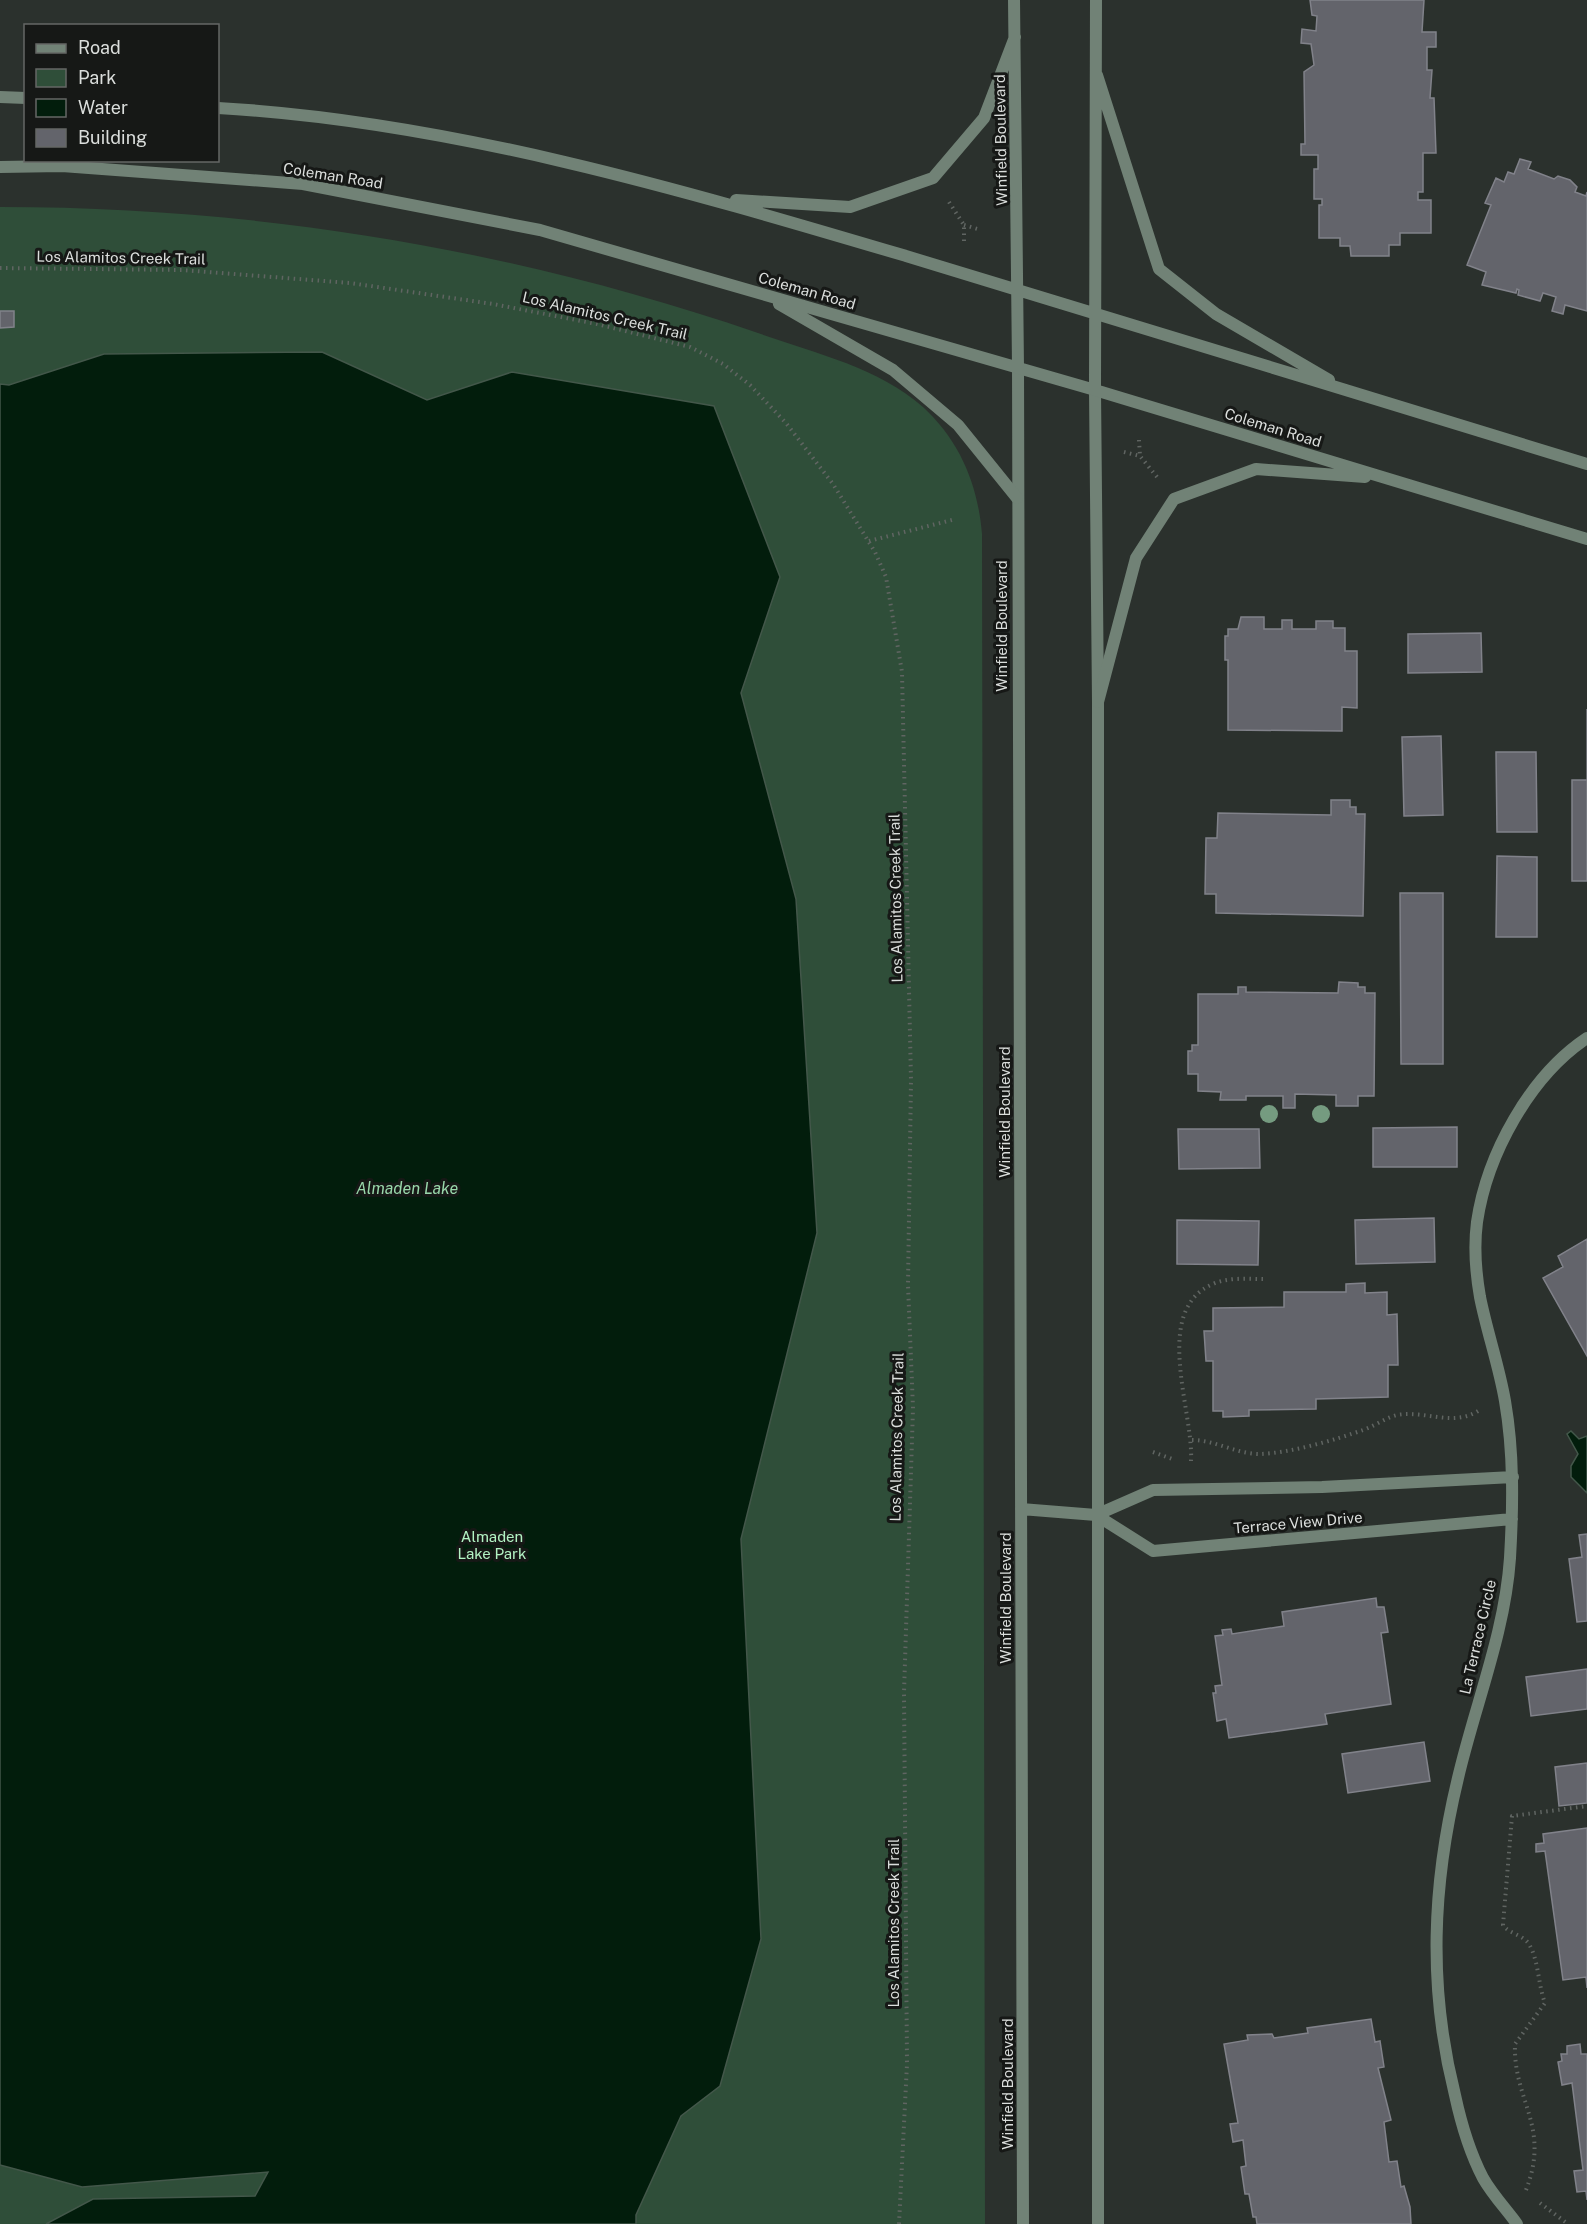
<svg xmlns="http://www.w3.org/2000/svg" width="1587" height="2224" font-family="'Public Sans',sans-serif">
<style>
.green{fill:#2f4e39}
.water{fill:#021d0c;stroke:#43574a;stroke-width:1.5}
.building{fill:#63646b;stroke:#81828a;stroke-width:1.5}
.lines{fill:none;stroke-linecap:round;stroke-linejoin:round}
.path{stroke:#606562;stroke-width:4;stroke-dasharray:1.5 4.5;stroke-linecap:butt}
.minor{stroke:#718276;stroke-width:12}
.tertiary{stroke:#718276;stroke-width:12}
.tree{fill:#759b80}
.labels{text-anchor:middle;stroke-width:6;stroke-linejoin:round;paint-order:stroke}
.street-label{font-size:15px;fill:#dbdedc;stroke:#161816}
.park-label{font-size:15px;fill:#b2f2c3;stroke:#161816}
.water-label{font-size:16px;font-style:italic;fill:#99d8ab;stroke:#161816}
</style>
<rect width="100%" height="100%" fill="#2b312d"/>
<!-- green -->
<path class="green" d="M0,207C259,207 513,249 758,333C814,353 878,367 923,407C960,441 978,485 982,534L985,2224H0Z"/>
<!-- water -->
<path class="water" d="M322,352L427,400L512,372L714,406L780,577L741,693L796,899L817,1233L741,1539L761,1939L720,2086L681,2116L636,2215V2224H46L93,2199L255,2196L268,2172L82,2187L0,2165V384L9,385L104,354Z
M1571,1431L1579,1439L1587,1436V1493L1571,1477V1466L1578,1454L1567,1434Z"/>
<!-- building -->
<path class="building" d="M1310,0H1424L1422,32H1436V47H1427V70H1432L1430,98H1434L1436,153H1423V192H1418V200H1431V233H1400V245H1389V256H1351L1350,246H1340V238H1319V205H1322V199H1314V169H1318V155H1301V144H1305L1304,72L1314,65L1311,44L1301,43L1302,29L1316,31L1317,16L1312,15Z
M1520,159L1531,162L1528,169L1554,179L1558,176L1570,180L1577,187L1575,192L1586,196L1587,192V311L1565,305L1563,314L1552,311L1556,297L1543,293L1540,301L1518,295L1519,290L1517,289L1516,293L1482,285L1486,272L1467,265L1491,205L1485,203L1496,178L1504,182L1508,172L1514,174Z
M0,311H14V327L0,328Z
M1241,617H1264V629H1282V620H1292V629H1316V621H1333V628H1345V651H1357V708L1342,707V731L1228,730V660H1225V636H1228V629H1238Z
M1481,633L1482,672L1408,673V634Z
M1587,709V881H1572V780H1587Z
M1441,736L1443,815L1404,816L1402,737Z
M1496,752H1536L1537,832H1497Z
M1331,800H1350V807H1356V814H1365L1363,916L1216,913V894H1205L1206,838H1217L1218,813L1331,815Z
M1497,856L1537,857V937H1496Z
M1400,893H1443V1064H1401Z
M1339,982L1358,983V987H1365V993H1375L1374,1096H1358V1106H1336V1095L1295,1094V1108H1283V1096H1246V1100H1220L1221,1092L1198,1091V1074H1188V1051H1192V1045H1198V994H1238V987H1246V992L1338,993Z
M1457,1127V1167H1373V1128Z
M1178,1129H1259L1260,1168L1179,1169Z
M1434,1218L1435,1262L1356,1264L1355,1220Z
M1177,1220L1259,1221L1258,1265L1177,1264Z
M1587,1239V1356L1543,1278L1563,1267L1558,1256Z
M1365,1283V1293L1387,1292V1315L1397,1314L1398,1365H1388V1397L1316,1399V1409L1249,1410V1416L1223,1417V1411H1213V1361H1206L1204,1331H1213V1308L1284,1307V1292H1346V1284Z
M1587,1534V1621L1577,1622L1569,1559L1582,1557L1579,1535Z
M1376,1598L1377,1607H1384L1388,1632L1381,1633L1391,1704L1325,1714L1327,1724L1229,1738L1226,1719L1217,1721L1213,1693H1216L1215,1686L1222,1685L1215,1636L1223,1635L1222,1630L1231,1629L1232,1634L1284,1626L1282,1612Z
M1587,1669V1709L1531,1716L1526,1677Z
M1424,1742L1430,1781L1348,1793L1342,1754Z
M1587,1763V1803L1559,1806L1555,1767Z
M1587,1828V1988L1586,1977L1563,1980L1545,1851L1536,1852V1844L1544,1843L1543,1834Z
M1371,2019L1375,2042L1380,2041L1384,2067L1378,2068L1391,2120L1384,2122L1389,2162L1397,2161L1401,2187L1404,2186L1410,2207L1411,2224H1257L1256,2217H1253L1249,2194H1245L1241,2167L1246,2166L1243,2140L1233,2142L1230,2124L1238,2123L1224,2044L1248,2040L1247,2035L1272,2034L1274,2038L1308,2033L1307,2028Z
M1580,2044L1581,2054H1587V2200L1586,2191L1577,2192L1574,2171L1583,2170L1572,2083L1562,2085L1558,2062L1562,2061L1561,2054H1567V2046Z"/>
<g class="lines">
<!-- path -->
<path class="path" d="M949,202L964,225V242
M964,225L981,230
M0,268L182,270L350,283L493,304L597,324L690,347L723,364L750,385L786,423L833,484L875,552L886,577L902,672L911,1080L908,1285L913,1408L904,1693L907,2064L899,2224
M1139,440L1140,456
M1124,452L1140,456L1157,477
M869,541L952,520
M1192,1440C1215,1440 1236,1454 1260,1454C1290,1453 1335,1440 1363,1430C1375,1426 1385,1418 1397,1415C1425,1410 1453,1427 1478,1411
M1153,1452L1172,1459
M1191,1461C1194,1412 1151,1310 1213,1284C1228,1277 1248,1279 1264,1279
M1526,2190C1551,2126 1513,2101 1515,2044L1545,2003C1538,1985 1539,1961 1529,1944C1522,1934 1509,1934 1503,1925L1512,1816L1587,1806
M1540,2203L1568,2224"/>
<!-- minor -->
<path class="minor" d="M1018,367L1023,2224
M1095,390L1098,702V2224
M1021,1509L1096,1515L1153,1551L1512,1519
M1096,1515L1153,1490L1322,1487L1513,1477
M1517,2224C1506,2209 1492,2194 1483,2178C1470,2153 1461,2123 1455,2095C1428,1988 1432,1885 1458,1778C1475,1705 1505,1633 1510,1558C1513,1506 1514,1453 1505,1401C1499,1366 1487,1332 1480,1297C1476,1274 1474,1245 1477,1222C1487,1154 1530,1076 1587,1038"/>
<!-- tertiary -->
<path class="tertiary" d="M1014,0L1018,367
M1097,75L1159,269L1216,314L1329,380
M0,97L26,98
M218,108C450,121 683,190 906,256C1133,324 1360,395 1587,464
M0,167L62,166L303,184L540,230L1095,390L1587,539
M736,200L850,207L933,178L984,118L1015,37
M779,304L893,370L958,425L1017,498
M1095,390L1096,0
M1098,702L1136,558L1174,499L1256,469L1365,477"/>
</g>
<!-- trees -->
<g class="tree">
<circle cx="1269" cy="1114" r="9"/>
<circle cx="1321" cy="1114" r="9"/>
</g>
<g class="labels">
<!-- street labels -->
<g class="street-label">
<text transform="translate(1001 140) rotate(-91)" y="5">Winfield Boulevard</text>
<text transform="translate(333 176) rotate(9)" y="5">Coleman Road</text>
<text transform="translate(121 258) rotate(1)" y="5">Los Alamitos Creek Trail</text>
<text transform="translate(807 291) rotate(16)" y="5">Coleman Road</text>
<text transform="translate(605 316) rotate(13)" y="5">Los Alamitos Creek Trail</text>
<text transform="translate(1273 428) rotate(17)" y="5">Coleman Road</text>
<text transform="translate(1002 626) rotate(-90)" y="5">Winfield Boulevard</text>
<text transform="translate(896 898) rotate(-91)" y="5">Los Alamitos Creek Trail</text>
<text transform="translate(1005 1112) rotate(-90)" y="5">Winfield Boulevard</text>
<text transform="translate(897 1437) rotate(-89)" y="5">Los Alamitos Creek Trail</text>
<text transform="translate(1298 1523) rotate(-5)" y="5">Terrace View Drive</text>
<text transform="translate(1006 1598) rotate(-90)" y="5">Winfield Boulevard</text>
<text transform="translate(1478 1637) rotate(-77)" y="5">La Terrace Circle</text>
<text transform="translate(894 1923) rotate(-90)" y="5">Los Alamitos Creek Trail</text>
<text transform="translate(1008 2084) rotate(-90)" y="5">Winfield Boulevard</text>
</g>
<!-- park labels -->
<g class="park-label">
<text x="492" y="1542">Almaden<tspan x="492" dy="17">Lake Park</tspan></text>
</g>
<!-- water labels -->
<g class="water-label">
<text x="407" y="1194">Almaden Lake</text>
</g>
</g>
<!-- legend -->
<rect x="24" y="24" width="195" height="138" fill="#161816" stroke="#656765" stroke-width="1.5"/>
<rect x="36" y="44" width="30" height="9" fill="#718276" stroke="#656765" stroke-width="1.5"/>
<text x="78" y="54" font-size="18" fill="#dbdedc">Road</text>
<rect x="36" y="69" width="30" height="18" fill="#2f4e39" stroke="#656765" stroke-width="1.5"/>
<text x="78" y="84" font-size="18" fill="#dbdedc">Park</text>
<rect x="36" y="99" width="30" height="18" fill="#021d0c" stroke="#656765" stroke-width="1.5"/>
<text x="78" y="114" font-size="18" fill="#dbdedc">Water</text>
<rect x="36" y="129" width="30" height="18" fill="#63646b" stroke="#656765" stroke-width="1.5"/>
<text x="78" y="144" font-size="18" fill="#dbdedc">Building</text>
</svg>
